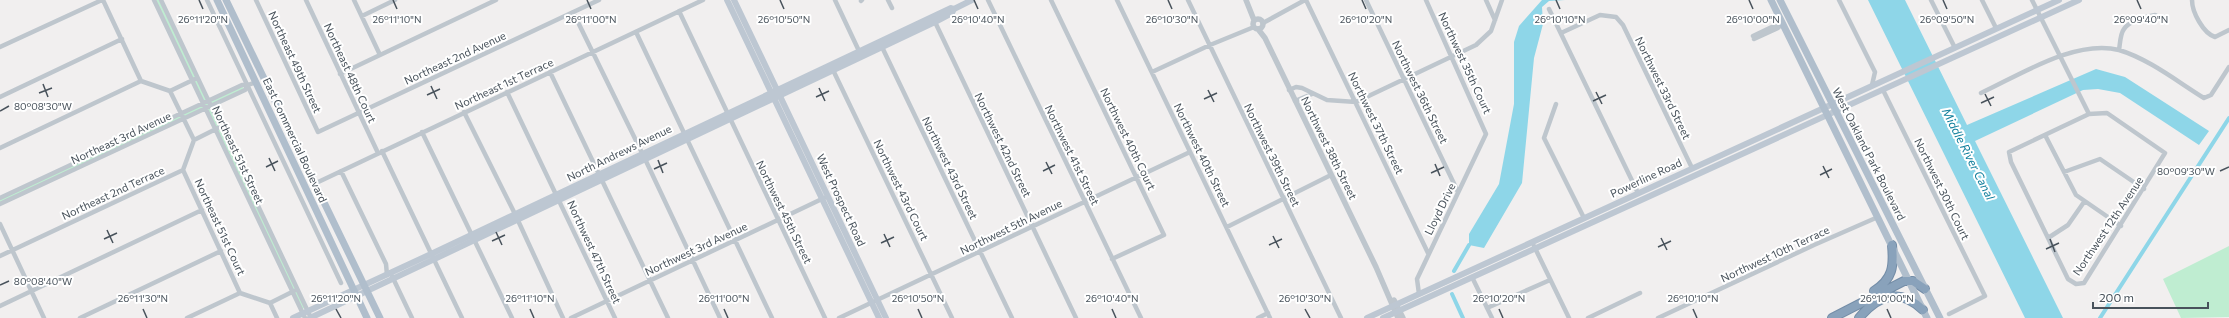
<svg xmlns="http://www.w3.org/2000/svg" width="2229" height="318" font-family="Commissioner,sans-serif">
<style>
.green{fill:#bfedd1}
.water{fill:#8ed6e8}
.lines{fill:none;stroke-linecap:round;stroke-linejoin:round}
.canal{stroke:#8ed6e8;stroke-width:4}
.motorway-casing{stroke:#748da7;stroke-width:10}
.minor{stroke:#bec6cd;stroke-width:4.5}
.tertiary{stroke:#bec6cd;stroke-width:5.5}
.secondary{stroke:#bdc7d2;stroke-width:6}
.primary{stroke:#b0becc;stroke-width:7}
.motorway{stroke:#89a2bb;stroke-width:8}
.ticks{fill:none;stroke:#48525b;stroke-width:1.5}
.labels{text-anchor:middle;stroke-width:4;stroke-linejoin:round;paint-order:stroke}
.street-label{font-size:11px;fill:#48525b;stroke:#fff}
.water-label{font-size:12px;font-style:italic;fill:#13809d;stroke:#fff}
.ticks-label{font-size:10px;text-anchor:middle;fill:#48525b;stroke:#fff;stroke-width:4;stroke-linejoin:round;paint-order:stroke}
</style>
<rect width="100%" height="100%" fill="#f1efef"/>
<!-- green -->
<path class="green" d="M156,0H159L208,102L242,86L244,89L209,105L305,308L302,309L206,107L0,203V199L204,104Z
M2229,246V317L2181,318L2163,279Z"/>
<!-- water -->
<path class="water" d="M1542,0H1565L1549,1L1542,7L1543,24L1534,58L1522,183L1484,248L1469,245V234L1499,184L1514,104V42L1519,26Z
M1868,0H1905L1967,125L2096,69L2125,77L2209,131L2199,145L2120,93L2098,89L2083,90L1975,141L2063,318H2025Z"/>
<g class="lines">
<!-- canal -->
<path class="canal" d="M1454,271L1469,245
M1452,294L1463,318
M2100,318L2229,118"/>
<defs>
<path id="motorway" d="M1874,291C1893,279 1894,266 1892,245
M1832,318L1904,281H1913L1925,289
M1859,318C1879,294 1900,288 1923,310"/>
</defs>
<!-- motorway casing -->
<use href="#motorway" class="motorway-casing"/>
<!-- minor -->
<path class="minor" d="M103,0L141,81
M154,0L305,318
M161,0L311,318
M207,0L341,283
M256,0L318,132L599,0
M306,0L378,153
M354,0L380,55
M835,0L859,51
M888,0L892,8
M988,0L1141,318
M1051,0L1164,235L1112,259
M1117,0L1270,318
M1188,0L1341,318
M1306,0L1428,253
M1366,0L1458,192
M1486,0L1495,20
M1839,0L1875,72L1872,85
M1931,0L1955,48
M1982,0L1996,28
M2032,0L2089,114
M2192,0C2192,12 2203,33 2215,37L2229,30
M861,1L862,0
M1549,9L1638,193
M679,11L825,318
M573,12L645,159L720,318
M362,16L395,0
M935,22L1076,318
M1263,23L1305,0
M636,32L772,318
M1561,33L1600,15L1616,17L1623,25L1692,168
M1753,36L1776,25L1782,24
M1754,39L1778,28L1782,24
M0,47L102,0
M882,47L1012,318
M2119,50C2120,45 2120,34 2124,29C2129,21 2147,16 2155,15L2160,18
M833,70L952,318
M550,72L668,318
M1152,72L1210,45L1254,27
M340,74L496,0
M1289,90L1296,87L1302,88L1327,100L1356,102L1476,45L1491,31L1502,0
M1883,90L1985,296L1949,314
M170,91L194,140
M507,92L615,318
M1981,93C2020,75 2075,39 2119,50C2149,59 2178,82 2204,98L2211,95L2229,67
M0,97L122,39
M1295,101L1312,94
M1556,104L1544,138L1584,218
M464,112L515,214L563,318
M2107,113L2165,153L2084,283L2076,284L2068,279L2011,162L2009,152L2089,114Z
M422,132L512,318
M2045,135L2076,195L2121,226
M0,148L141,81L170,91L195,79
M382,151L462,318
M183,170L240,293
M341,171L386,264L387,275
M2064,172L2100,159L2144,189
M314,184L703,0
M0,198L242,85H248L256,82
M0,204L245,90L248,85
M0,224L44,318
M1227,227L1331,175
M2048,238L2068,225L2084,202
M1534,246L1569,318
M0,256L183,170L194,140L218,128
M392,276L412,318
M1472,277L1492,318
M1419,294L1417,279L1486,134L1426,0
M270,303L277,318
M0,306L202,210
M1487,308L1550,280
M80,318L221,251
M187,318L240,293L270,303L294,291
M571,318L824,198
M839,318L1190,152
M1258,318L1268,313
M1588,318L1640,293
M1658,318L1814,245L1878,217"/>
<!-- tertiary -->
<path class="tertiary" d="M1246,0L1254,20
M1253 24a5 5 0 1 1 10 0a5 5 0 1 1-10 0Z
M1258,29L1265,38L1376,267L1398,318
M1394,300L1403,318"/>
<!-- secondary -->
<path class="secondary" d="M727,0L879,318
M734,0L886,318
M293,318L431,254L951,8L954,9L972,0
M310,318L935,22L952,13L954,9
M1367,318L2059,0
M1383,318L2079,0"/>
<!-- primary -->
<path class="primary" d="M217,0L367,318
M226,0L380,318
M1771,0L1927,318
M1780,0L1940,318"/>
<!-- motorway -->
<use href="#motorway" class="motorway"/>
</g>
<!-- ticks -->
<path class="ticks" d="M199,0L203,9M393,0L397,9M587,0L591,9M780,0L784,9M974,0L978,9M1168,0L1172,9M1362,0L1366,9M1556,0L1560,9M1749,0L1753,9M1943,0L1947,9M2137,0L2141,9M43,84L48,97M431,86L437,99M819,88L825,101M1208,90L1214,102M1596,92L1602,104M39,93L52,88M1985,94L1991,106M427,95L440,89M816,97L829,91M1204,99L1217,93M1593,101L1606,95M1981,103L1994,97M0,111L9,106M269,158L275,171M658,160L663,173M1046,162L1052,174M1435,164L1440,176M1823,166L1829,178M266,167L278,161M654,169L667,163M1043,171L1055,165M2220,171L2229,167M1431,173L1444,167M1820,175L1832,169M107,230L113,243M496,232L502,245M884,234L890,247M1273,236L1279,248M1661,238L1667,250M104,239L117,233M2050,239L2055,252M492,241L505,235M881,243L894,237M1269,245L1282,239M1658,247L1671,241M2046,249L2059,243M0,285L9,281M143,309L147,318M336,309L341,318M530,309L534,318M724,309L728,318M918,309L922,318M1112,309L1116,318M1305,309L1310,318M1499,309L1503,318M1693,309L1697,318M1887,309L1891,318"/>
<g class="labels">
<!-- street labels -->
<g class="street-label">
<text transform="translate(455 58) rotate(-25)" y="4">Northeast 2nd Avenue</text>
<text transform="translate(295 62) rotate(65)" y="4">Northeast 49th Street</text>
<text transform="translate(1465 63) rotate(65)" y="4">Northwest 35th Court</text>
<text transform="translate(350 73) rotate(65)" y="4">Northeast 48th Court</text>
<text transform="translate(504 84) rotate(-25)" y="4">Northeast 1st Terrace</text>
<text transform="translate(1663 88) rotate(64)" y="4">Northwest 33rd Street</text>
<text transform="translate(1420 92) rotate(64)" y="4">Northwest 36th Street</text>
<text transform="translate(1376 123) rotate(64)" y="4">Northwest 37th Street</text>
<text transform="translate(121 138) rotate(-25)" y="4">Northeast 3rd Avenue</text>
<text transform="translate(1128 139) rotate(64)" y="4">Northwest 40th Court</text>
<text transform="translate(295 140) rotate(65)" y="4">East Commercial Boulevard</text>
<text transform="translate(1003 145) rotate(64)" y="4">Northwest 42nd Street</text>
<text transform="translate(1329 148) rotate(64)" y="4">Northwest 38th Street</text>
<text transform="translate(619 153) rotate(-26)" y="4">North Andrews Avenue</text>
<text transform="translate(1869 154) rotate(63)" y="4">West Oakland Park Boulevard</text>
<text transform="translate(238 155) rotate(65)" y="4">Northeast 51st Street</text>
<text transform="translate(1072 155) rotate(64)" y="4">Northwest 41st Street</text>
<text transform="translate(1202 155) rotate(64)" y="4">Northwest 40th Street</text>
<text transform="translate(1272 155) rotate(64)" y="4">Northwest 39th Street</text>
<text transform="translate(950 168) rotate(64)" y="4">Northwest 43rd Street</text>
<text transform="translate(1646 178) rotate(-25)" y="4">Powerline Road</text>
<text transform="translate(1942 189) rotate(64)" y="4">Northwest 30th Court</text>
<text transform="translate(901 190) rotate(64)" y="4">Northwest 43rd Court</text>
<text transform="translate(113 193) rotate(-25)" y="4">Northeast 2nd Terrace</text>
<text transform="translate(841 200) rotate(65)" y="4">West Prospect Road</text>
<text transform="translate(1440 209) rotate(-64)" y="4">Lloyd Drive</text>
<text transform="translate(784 212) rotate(64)" y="4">Northwest 45th Street</text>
<text transform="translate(2108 226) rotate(-56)" y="4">Northwest 12th Avenue</text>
<text transform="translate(220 227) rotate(65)" y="4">Northeast 51st Court</text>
<text transform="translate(1011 227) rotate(-26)" y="4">Northwest 5th Avenue</text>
<text transform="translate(696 249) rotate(-25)" y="4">Northwest 3rd Avenue</text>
<text transform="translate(594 252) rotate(65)" y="4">Northwest 47th Street</text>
<text transform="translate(1775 254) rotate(-25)" y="4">Northwest 10th Terrace</text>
</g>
<!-- water labels -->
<g class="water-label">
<text transform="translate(1968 154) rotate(63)" y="4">Middle River Canal</text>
</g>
</g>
<g class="ticks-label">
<text x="203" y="23">26°11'20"N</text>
<text x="397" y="23">26°11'10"N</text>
<text x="591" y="23">26°11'00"N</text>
<text x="784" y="23">26°10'50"N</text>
<text x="978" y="23">26°10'40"N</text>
<text x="1366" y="23">26°10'20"N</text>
<text x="1753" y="23">26°10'00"N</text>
<text x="1947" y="23">26°09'50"N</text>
<text x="2141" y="23">26°09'40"N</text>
<text x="1172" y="23">26°10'30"N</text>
<text x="1560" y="23">26°10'10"N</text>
<text x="43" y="110">80°08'30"W</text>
<text x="2186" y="175">80°09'30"W</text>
<text x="43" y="285">80°08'40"W</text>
<text x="143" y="302">26°11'30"N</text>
<text x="336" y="302">26°11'20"N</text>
<text x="530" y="302">26°11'10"N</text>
<text x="724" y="302">26°11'00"N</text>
<text x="918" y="302">26°10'50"N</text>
<text x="1112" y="302">26°10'40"N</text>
<text x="1305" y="302">26°10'30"N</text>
<text x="1499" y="302">26°10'20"N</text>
<text x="1693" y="302">26°10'10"N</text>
<text x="1887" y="302">26°10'00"N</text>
</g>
<!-- scale -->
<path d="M2093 302v6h115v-6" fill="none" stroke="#48525b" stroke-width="2"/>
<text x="2099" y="302" font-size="12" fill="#48525b" stroke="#ffffff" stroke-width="3" paint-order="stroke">200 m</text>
</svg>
